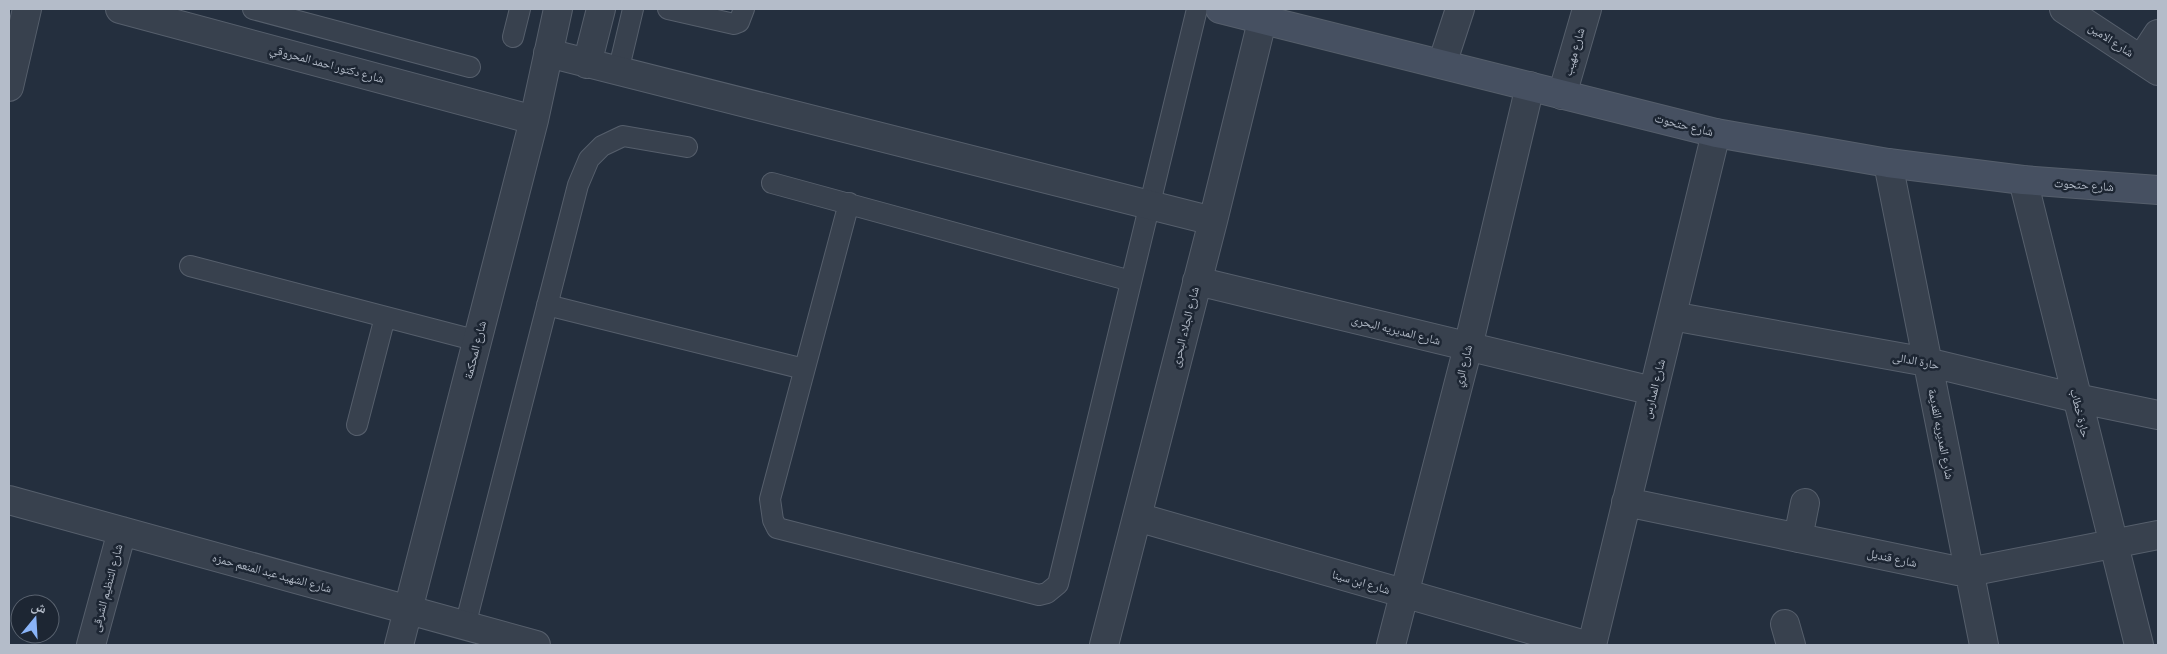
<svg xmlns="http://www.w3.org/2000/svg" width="2167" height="654" font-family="'Source Sans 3','Noto Naskh Arabic',sans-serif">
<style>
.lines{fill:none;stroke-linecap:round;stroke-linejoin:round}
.lane-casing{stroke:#565f6c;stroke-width:22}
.street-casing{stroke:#565f6c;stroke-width:30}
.secondary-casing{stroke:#565f6c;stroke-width:30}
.lane{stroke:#38414e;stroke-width:20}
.street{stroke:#38414e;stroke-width:28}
.secondary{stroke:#465061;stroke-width:28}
.labels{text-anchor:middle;stroke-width:5;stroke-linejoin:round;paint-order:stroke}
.street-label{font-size:12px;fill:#b4bcc9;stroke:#1d2633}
</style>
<rect width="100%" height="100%" fill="#242f3e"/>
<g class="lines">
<defs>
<path id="lane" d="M253,9L470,67
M668,9L734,24L739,22L744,9
M513,37L520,9
M618,72L633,9
M772,183L1131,281
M849,203L770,499L773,520L777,528L1039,595L1047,593L1058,584L1197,9
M190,266L478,341
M547,305L804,369
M357,425L385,317
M465,626L578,185L589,159L602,146L623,136L687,147"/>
<path id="street" d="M120,9L534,120
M2064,9L2158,71
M548,53L1213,221
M2141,60L2158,34
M587,64L601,9
M1442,64L1460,9
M9,87L27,9
M1562,95L1587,9
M1888,163L1984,645
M2023,180L2139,645
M1197,281L1653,391
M1672,316L1927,362L2076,398L2158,415
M9,500L536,645
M1626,502L1958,571L1969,572L2158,535
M1137,517L1585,645
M1798,538L1805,503
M1785,624L1791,645
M91,645L122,531
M399,645L534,120L558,9
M1104,645L1213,221L1265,9
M1391,645L1468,347L1530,86
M1592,645L1716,133"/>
<path id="secondary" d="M1220,9L1716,133L1888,163L2023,180L2158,190"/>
</defs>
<!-- lane casing -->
<use href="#lane" class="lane-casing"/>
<!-- street casing -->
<use href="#street" class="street-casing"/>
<!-- secondary casing -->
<use href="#secondary" class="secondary-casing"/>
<!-- lane -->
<use href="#lane" class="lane"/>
<!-- street -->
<use href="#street" class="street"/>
<!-- secondary -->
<use href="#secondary" class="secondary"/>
</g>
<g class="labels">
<!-- street labels -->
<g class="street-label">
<text transform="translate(2111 40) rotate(33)" y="4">شارع الامين</text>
<text transform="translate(1574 52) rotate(-74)" y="4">شارع مهيب</text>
<text transform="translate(327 64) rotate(15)" y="4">شارع دكتور احمد المحروقي</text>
<text transform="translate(1684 125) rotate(14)" y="4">شارع حتحوت</text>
<text transform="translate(2084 185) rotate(4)" y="4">شارع حتحوت</text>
<text transform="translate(1185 327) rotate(-76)" y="4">شارع الجلاء البحرى</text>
<text transform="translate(1396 330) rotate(14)" y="4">شارع المديريه البحرى</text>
<text transform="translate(475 350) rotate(-76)" y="4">شارع المحكمة</text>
<text transform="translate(1916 361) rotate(11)" y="4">حارة الدالى</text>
<text transform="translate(1463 366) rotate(-76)" y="4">شارع الري</text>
<text transform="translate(1654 389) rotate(-76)" y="4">شارع المدارس</text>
<text transform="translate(2080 413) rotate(76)" y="4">حارة خطاب</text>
<text transform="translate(1941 434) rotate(79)" y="4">شارع المديريه القديمة</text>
<text transform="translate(1892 558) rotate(12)" y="4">شارع قنديل</text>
<text transform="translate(272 573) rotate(15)" y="4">شارع الشهيد عبد المنعم حمزه</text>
<text transform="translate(1361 582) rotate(16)" y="4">شارع ابن سينا</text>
<text transform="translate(107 588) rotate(-75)" y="4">شارع التنظيم الشرقى</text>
</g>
</g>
<!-- border -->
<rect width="2167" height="654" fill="none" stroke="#b4bcc9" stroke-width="20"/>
<!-- north arrow -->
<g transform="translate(35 619) rotate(18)"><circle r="24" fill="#1d2633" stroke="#59626f"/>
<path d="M0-4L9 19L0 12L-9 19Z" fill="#8ab4f8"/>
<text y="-8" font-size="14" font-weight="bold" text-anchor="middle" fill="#b4bcc9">ش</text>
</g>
</svg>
